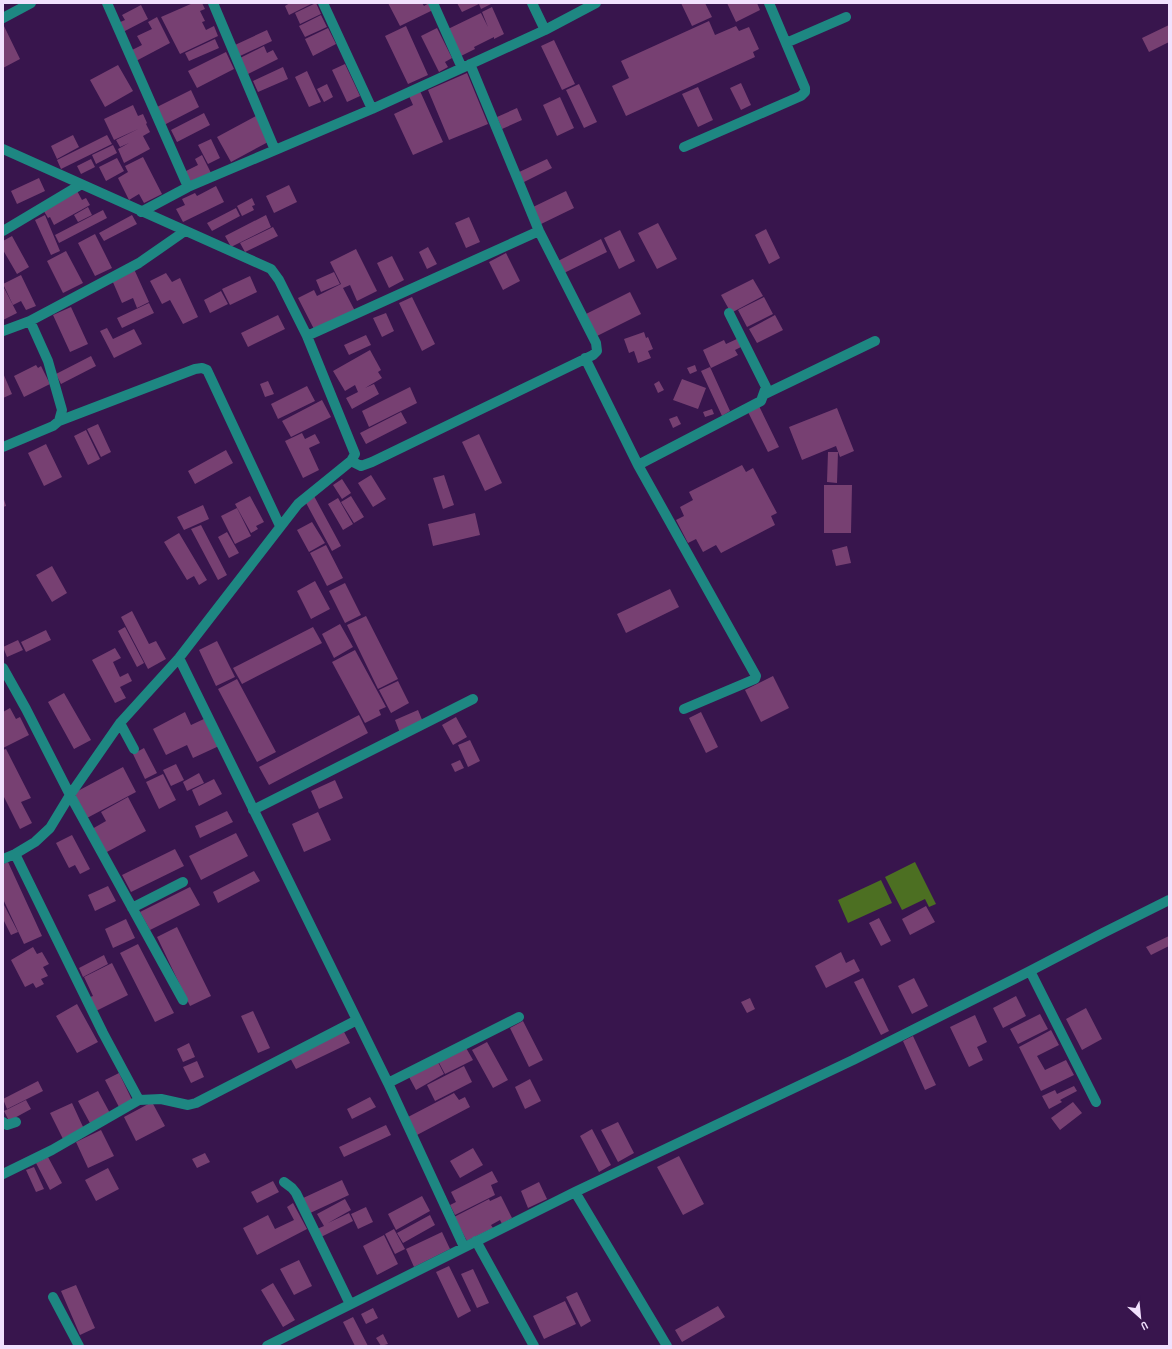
<svg xmlns="http://www.w3.org/2000/svg" width="1172" height="1349" font-family="'PT Sans Narrow',sans-serif">
<style>
.water{fill:#4c6f22}
.building{fill:#774072}
.lines{fill:none;stroke-linecap:round;stroke-linejoin:round}
.minor{stroke:#1e8782;stroke-width:10}
</style>
<rect width="100%" height="100%" fill="#38154d"/>
<!-- water -->
<path class="water" d="M915,862L936,904L929,907L925,899L902,910L885,877Z
M881,880L892,903L848,923L838,900Z"/>
<!-- building -->
<path class="building" d="M193,3H202L205,9L200,11L205,21L202,22L206,30L214,26L218,36L180,54L161,17Z
M290,3H313L289,15L285,6Z
M316,3L321,14L300,24L295,13Z
M388,3H422L424,6L429,3L433,10L400,26Z
M457,3H493L481,9L479,4L462,12Z
M681,3H705L712,17L692,26Z
M727,3H757L760,10L736,22Z
M141,5L148,19L123,32L118,23L125,20L122,15Z
M492,7L504,34L494,39V37L474,47L475,49L459,57L446,30L481,13L488,27L482,12Z
M321,15L327,27L305,37L299,26Z
M157,17L170,43L136,61L130,51L142,45L137,36L152,29L148,22Z
M709,21L715,35L736,26L739,31L749,27L759,49L753,52L755,57L626,116L612,86L629,78L621,61Z
M3,24L20,59L3,68Z
M1169,25V42L1149,52L1142,38Z
M406,26L428,75L408,84L385,36Z
M328,28L336,44L313,56L305,39Z
M437,28L452,58L445,62L448,67L439,72L421,36Z
M267,30L272,41L240,56L235,45Z
M215,39L219,48L189,61L185,53Z
M554,40L575,84L562,90L541,46Z
M264,46L267,53L273,50L278,59L248,74L240,58Z
M226,52L234,69L197,88L188,71Z
M345,64L360,96L347,102L332,70Z
M118,65L133,91L105,107L90,80Z
M283,67L288,79L258,92L253,81Z
M307,71L321,102L309,107L295,77Z
M467,73L488,124L449,140L428,90Z
M741,83L751,105L741,110L730,88Z
M327,84L333,97L324,102L317,89Z
M579,84L597,122L584,128L566,90Z
M698,87L713,120L698,127L682,94Z
M191,90L199,107L164,125L155,108Z
M420,91L443,142L413,155L394,114L413,105L409,96Z
M560,97L574,128L557,136L543,105Z
M133,105L138,116L143,114L147,123L146,124L150,132L143,136L150,149L124,163L118,149L129,143L120,147L116,140L138,129L114,140L104,119Z
M517,108L522,120L502,129L497,117Z
M204,113L210,125L177,142L171,130Z
M256,116L270,141L231,162L217,137Z
M73,135L79,147L57,159L51,146Z
M107,135L112,144L61,169L57,160Z
M211,139L220,158L208,164L198,145Z
M113,145L117,153L96,164L92,155Z
M202,155L211,173L190,183L184,172L198,165L195,159Z
M143,157L162,194L144,203L139,194L129,200L118,178L128,172L125,166Z
M117,158L124,171L106,181L99,167Z
M91,159L95,167L81,174L77,166Z
M547,159L552,168L522,183L517,173Z
M39,178L45,191L17,204L11,191Z
M289,185L297,202L274,213L266,196Z
M216,186L224,202L183,222L176,209L185,205L182,199L195,193L197,196Z
M76,189L82,200L86,198L90,205L54,225L50,217L48,218L42,208Z
M566,191L574,208L539,225L531,208Z
M252,198L255,205L252,206L254,210L242,216L237,206Z
M88,207L92,215L78,222L74,215Z
M236,208L240,216L212,231L207,223Z
M103,210L107,218L59,243L55,235Z
M45,215L60,251L51,255L35,220Z
M132,215L137,224L104,241L99,233Z
M266,215L271,227L231,247L225,236Z
M469,217L480,242L466,248L455,223Z
M658,223L677,259L657,269L638,233Z
M273,227L278,236L245,252L240,243Z
M766,229L780,258L769,264L755,235Z
M620,230L635,261L619,269L604,238Z
M95,234L112,268L95,276L78,243Z
M12,236L29,267L17,274L3,250V241Z
M601,239L607,252L564,273L558,261Z
M428,247L437,264L427,269L419,252Z
M356,249L377,291L357,301L350,285L343,288L355,311L315,331L298,298L314,290L317,296L341,284L330,262Z
M66,251L83,283L63,293L47,261Z
M506,253L520,281L503,290L489,262Z
M392,256L404,280L389,288L377,263Z
M134,269L149,302L137,308L133,298L122,303L112,280Z
M334,272L340,284L321,292L316,280Z
M166,273L172,282L180,278L198,317L183,324L170,300L162,304L150,281Z
M21,275L36,306L26,310L21,301L13,305L3,284Z
M250,276L257,292L230,305L222,289Z
M753,279L763,296L731,313L721,295Z
M3,286L17,313L3,320Z
M221,291L228,304L210,313L204,300Z
M630,292L641,314L597,336L586,314Z
M412,297L435,344L422,351L399,303Z
M764,297L773,314L747,327L738,310Z
M149,303L154,313L122,328L117,318Z
M71,307L88,344L70,352L53,315Z
M386,313L394,331L382,337L373,318Z
M278,315L285,329L248,347L241,333Z
M775,315L783,330L757,343L749,329Z
M107,328L113,339L134,329L142,344L114,358L100,331Z
M644,332L646,338L648,337L653,349L648,351L651,358L638,363L634,351L629,353L624,339Z
M366,335L371,345L349,355L344,345Z
M739,338L743,346L735,350L738,355L711,368L703,350L724,340L726,344Z
M370,350L381,370L378,372L382,378L365,388L374,384L379,394L352,409L346,398L358,392L355,385L345,391L333,371Z
M91,356L96,366L61,384L56,374Z
M36,365L38,368L41,366L50,384L24,397L14,376Z
M695,365L697,371L690,374L687,368Z
M710,367L730,411L722,416L701,371Z
M3,373L12,394L3,398Z
M682,379L706,388L698,409L673,400Z
M268,381L274,394L265,397L260,384Z
M659,381L664,390L658,393L654,384Z
M307,386L315,401L278,419L271,404Z
M410,387L417,403L369,427L362,411Z
M322,400L331,417L291,437L282,421Z
M759,406L779,447L768,452L748,412Z
M837,408L854,451L840,457L836,446L802,460L789,427Z
M712,409L714,414L705,417L703,412Z
M401,412L407,423L366,444L360,433Z
M677,416L681,424L673,428L669,419Z
M98,424L111,452L101,457L87,429Z
M86,430L100,459L88,465L74,436Z
M302,433L305,439L315,434L320,443L309,448L319,470L303,478L285,441Z
M479,434L502,483L485,491L462,442Z
M46,444L62,477L44,486L28,453Z
M226,450L233,463L195,484L188,471Z
M828,452H838L837,483L827,482Z
M742,465L746,472L753,468L777,513L771,516L775,525L721,553L716,545L703,552L696,539L688,543L676,520L684,516L680,507L693,500L689,492Z
M371,475L386,499L373,507L358,483Z
M444,475L454,505L443,509L433,478Z
M342,479L351,493L342,499L333,485Z
M824,485H852L851,533H824Z
M3,496L6,506L3,507Z
M250,496L264,522L256,526L258,529L251,533L235,504Z
M314,496L341,546L332,551L305,501Z
M351,496L364,517L354,523L341,502Z
M338,498L353,524L343,530L328,504Z
M203,505L209,519L184,530L177,517Z
M237,508L251,536L235,544L221,516Z
M475,513L480,535L433,546L428,524Z
M312,522L325,543L309,552L297,530Z
M201,525L227,575L218,580L191,529Z
M227,532L239,553L229,558L218,537Z
M179,533L207,580L199,585L194,576L187,580L164,542Z
M326,545L343,578L327,586L310,553Z
M847,546L851,563L836,566L832,550Z
M52,566L67,593L52,602L36,575Z
M315,581L330,609L311,619L297,591Z
M345,583L361,615L345,623L329,591Z
M670,589L679,607L626,633L617,614Z
M132,611L149,644L156,641L166,659L148,669L121,617Z
M366,616L398,679L378,689L347,625Z
M340,624L353,647L334,658L322,634Z
M125,627L144,663L137,667L118,631Z
M313,627L322,643L242,684L233,668Z
M46,630L51,640L26,652L21,642Z
M18,640L23,650L7,657L3,647Z
M217,641L235,677L216,686L199,650Z
M115,648L121,658L113,662L120,677L128,673L132,681L120,687L126,698L115,703L92,660Z
M355,650L386,707L379,710L381,715L365,723L332,662Z
M773,676L789,708L761,722L745,690Z
M237,679L276,752L257,762L218,689Z
M398,681L409,703L391,713L379,690Z
M64,693L91,740L74,749L48,702Z
M10,708L16,719L20,717L29,735L3,748V712Z
M418,710L423,722L400,733L395,720Z
M185,712L191,725L206,718L219,746L193,758L187,745L166,755L153,729Z
M701,712L718,747L706,753L689,718Z
M359,715L368,733L269,785L259,767Z
M456,717L467,737L453,745L442,725Z
M470,740L480,761L468,767L458,745Z
M144,748L157,773L145,779L133,754Z
M6,749L31,798L21,802L32,823L20,829L3,795V750Z
M460,760L464,768L455,772L451,764Z
M176,764L184,780L171,786L163,770Z
M123,767L136,792L87,818L74,793Z
M199,773L204,783L187,791L183,782Z
M163,774L176,800L159,809L146,782Z
M214,779L222,794L199,806L192,790Z
M335,780L343,798L319,809L311,791Z
M128,797L146,831L105,853L92,829L106,821L101,812Z
M227,811L233,822L200,838L195,826Z
M318,812L331,840L304,852L292,824Z
M236,833L248,856L201,880L189,856Z
M72,835L90,869L80,874L75,865L69,868L56,843Z
M175,849L184,866L131,892L122,875Z
M8,862L42,936L24,944L3,899V864Z
M254,871L260,881L218,903L213,892Z
M108,886L116,901L95,911L88,895Z
M190,887L200,905L150,930L140,912Z
M3,903L18,932L11,935L3,919Z
M926,906L935,922L910,935L902,919Z
M879,918L891,941L881,946L869,923Z
M126,919L135,938L113,948L105,929Z
M177,927L211,996L190,1006L157,937Z
M1169,936V946L1151,955L1146,947Z
M138,944L174,1013L155,1022L120,953Z
M33,947L37,954L42,952L49,964L43,967L48,976L41,979L44,984L36,988L33,983L25,987L11,960Z
M841,952L846,963L854,959L860,971L826,988L815,966Z
M104,955L108,964L83,977L79,968Z
M112,963L128,995L94,1012L87,998L93,996L84,977Z
M863,978L889,1031L881,1035L854,982Z
M914,978L928,1006L912,1014L898,986Z
M1016,996L1026,1016L1003,1028L993,1008Z
M750,998L755,1009L747,1013L741,1002Z
M77,1004L98,1042L77,1053L56,1016Z
M1086,1008L1102,1039L1082,1050L1066,1019Z
M253,1011L270,1048L258,1053L241,1016Z
M1040,1014L1048,1029L1018,1044L1010,1029Z
M975,1015L987,1042L977,1047L983,1060L969,1067L950,1027Z
M523,1021L543,1060L529,1067L510,1028Z
M343,1030L350,1043L296,1069L289,1056Z
M1051,1030L1059,1045L1037,1056L1045,1070L1066,1060L1074,1075L1041,1091L1019,1047Z
M913,1036L936,1085L925,1090L903,1041Z
M487,1042L508,1080L493,1088L472,1050Z
M189,1043L195,1057L183,1062L177,1049Z
M465,1046L473,1060L445,1074L438,1061Z
M197,1061L204,1077L191,1083L183,1067Z
M438,1062L444,1074L416,1090L409,1077Z
M464,1066L472,1082L435,1101L427,1085Z
M119,1073L132,1100L119,1107L105,1080Z
M530,1079L541,1101L525,1109L515,1087Z
M38,1081L43,1091L7,1109L3,1099Z
M1074,1086L1077,1091L1060,1100L1062,1102L1049,1109L1042,1096L1055,1090L1057,1094Z
M98,1091L111,1115L91,1125L78,1101Z
M454,1093L459,1100L465,1097L470,1107L417,1135L408,1117Z
M370,1097L376,1107L352,1119L347,1109Z
M26,1100L31,1109L9,1121L4,1111Z
M152,1102L165,1126L136,1141L124,1117Z
M1073,1102L1082,1113L1060,1130L1051,1118Z
M72,1103L84,1129L63,1139L50,1113Z
M618,1122L634,1153L618,1162L601,1130Z
M386,1125L391,1135L344,1157L339,1147Z
M592,1129L611,1165L599,1172L580,1136Z
M101,1130L114,1156L88,1168L76,1142Z
M473,1148L483,1165L460,1178L450,1161Z
M205,1153L210,1162L197,1168L192,1159Z
M679,1156L704,1204L683,1215L657,1167Z
M48,1157L62,1183L50,1190L36,1163Z
M34,1167L44,1189L36,1192L26,1170Z
M108,1168L119,1189L96,1201L85,1180Z
M492,1171L498,1182L491,1185L495,1195L455,1215L450,1205L456,1202L451,1192Z
M342,1180L349,1195L308,1214L301,1199Z
M273,1181L279,1192L257,1203L251,1192Z
M539,1182L547,1199L528,1208L521,1191Z
M422,1196L430,1211L396,1230L388,1214Z
M501,1196L512,1218L502,1224L500,1220L491,1225L493,1228L467,1241L454,1217L489,1199L493,1207L490,1201Z
M345,1199L351,1210L328,1223L349,1213L353,1221L321,1237L317,1229L324,1226L317,1214Z
M293,1203L307,1229L257,1255L243,1228L268,1215L275,1229L294,1220L287,1207Z
M366,1207L373,1222L358,1229L351,1214Z
M430,1215L435,1225L403,1243L397,1233Z
M394,1229L405,1249L395,1254L385,1234Z
M442,1232L450,1249L414,1267L406,1249Z
M384,1235L398,1264L377,1275L363,1246Z
M299,1260L312,1286L294,1295L280,1269Z
M449,1266L471,1311L458,1318L436,1272Z
M473,1269L489,1303L477,1308L461,1274Z
M273,1283L295,1320L283,1327L261,1290Z
M76,1285L95,1328L80,1335L61,1291Z
M577,1292L591,1321L581,1327L566,1297Z
M565,1301L576,1324L544,1339L533,1316Z
M718,1306L725,1317L682,1342L675,1330Z
M373,1308L378,1318L366,1324L361,1314Z
M353,1317L368,1346H355L343,1322Z
M383,1334L388,1344L381,1346L376,1338Z"/>
<g class="lines">
<!-- minor -->
<path class="minor" d="M107,3L188,187
M213,3L275,150
M323,3L372,109
M433,3L462,68
M532,3L545,30
M3,18L31,3
M786,43L846,17
M684,147L801,96L805,92V88L769,3
M3,149L271,269L279,280L307,336L355,454L351,461L298,504L179,658L120,723L70,795L50,828L35,842L15,854L3,859
M141,212L188,187L372,109L462,68L545,30L596,3
M3,231L80,185
M30,321L48,361L62,410L59,421
M3,331L30,321L139,263L185,231
M307,336L539,231
M585,358L638,465L756,676L755,679L684,709
M765,394L875,341
M3,447L53,426L59,421L195,369L202,368L207,370L280,526
M351,461L361,466L372,462L593,355L597,351L596,343L539,231L470,64
M638,465L761,401L766,387L729,313
M179,658L388,1083L464,1247
M3,668L26,709L70,795L183,1000
M120,723L134,749
M253,810L473,699
M15,854L103,1033L139,1100
M132,908L183,882
M1030,971L1096,1102
M388,1083L519,1017
M3,1122L7,1125L16,1122
M3,1174L52,1150L139,1100L161,1099L188,1105L196,1103L357,1020
M284,1182L292,1188L296,1193L350,1304
M575,1192L667,1346
M476,1241L534,1346
M53,1297L79,1346
M267,1346L575,1192L853,1060L1030,971L1103,933L1169,900"/>
</g>
<!-- border -->
<rect width="1172" height="1349" fill="none" stroke="#f1e1fd" stroke-width="8"/>
<!-- north arrow -->
<g transform="translate(1140 1317) rotate(153)" stroke="#38154d" stroke-width="3" paint-order="stroke">
<path d="M0-3L7 15L0 10L-7 15Z" fill="#f1e1fd"/>
<text y="-6" font-size="11" font-weight="bold" text-anchor="middle" fill="#f1e1fd">U</text>
</g>
</svg>
